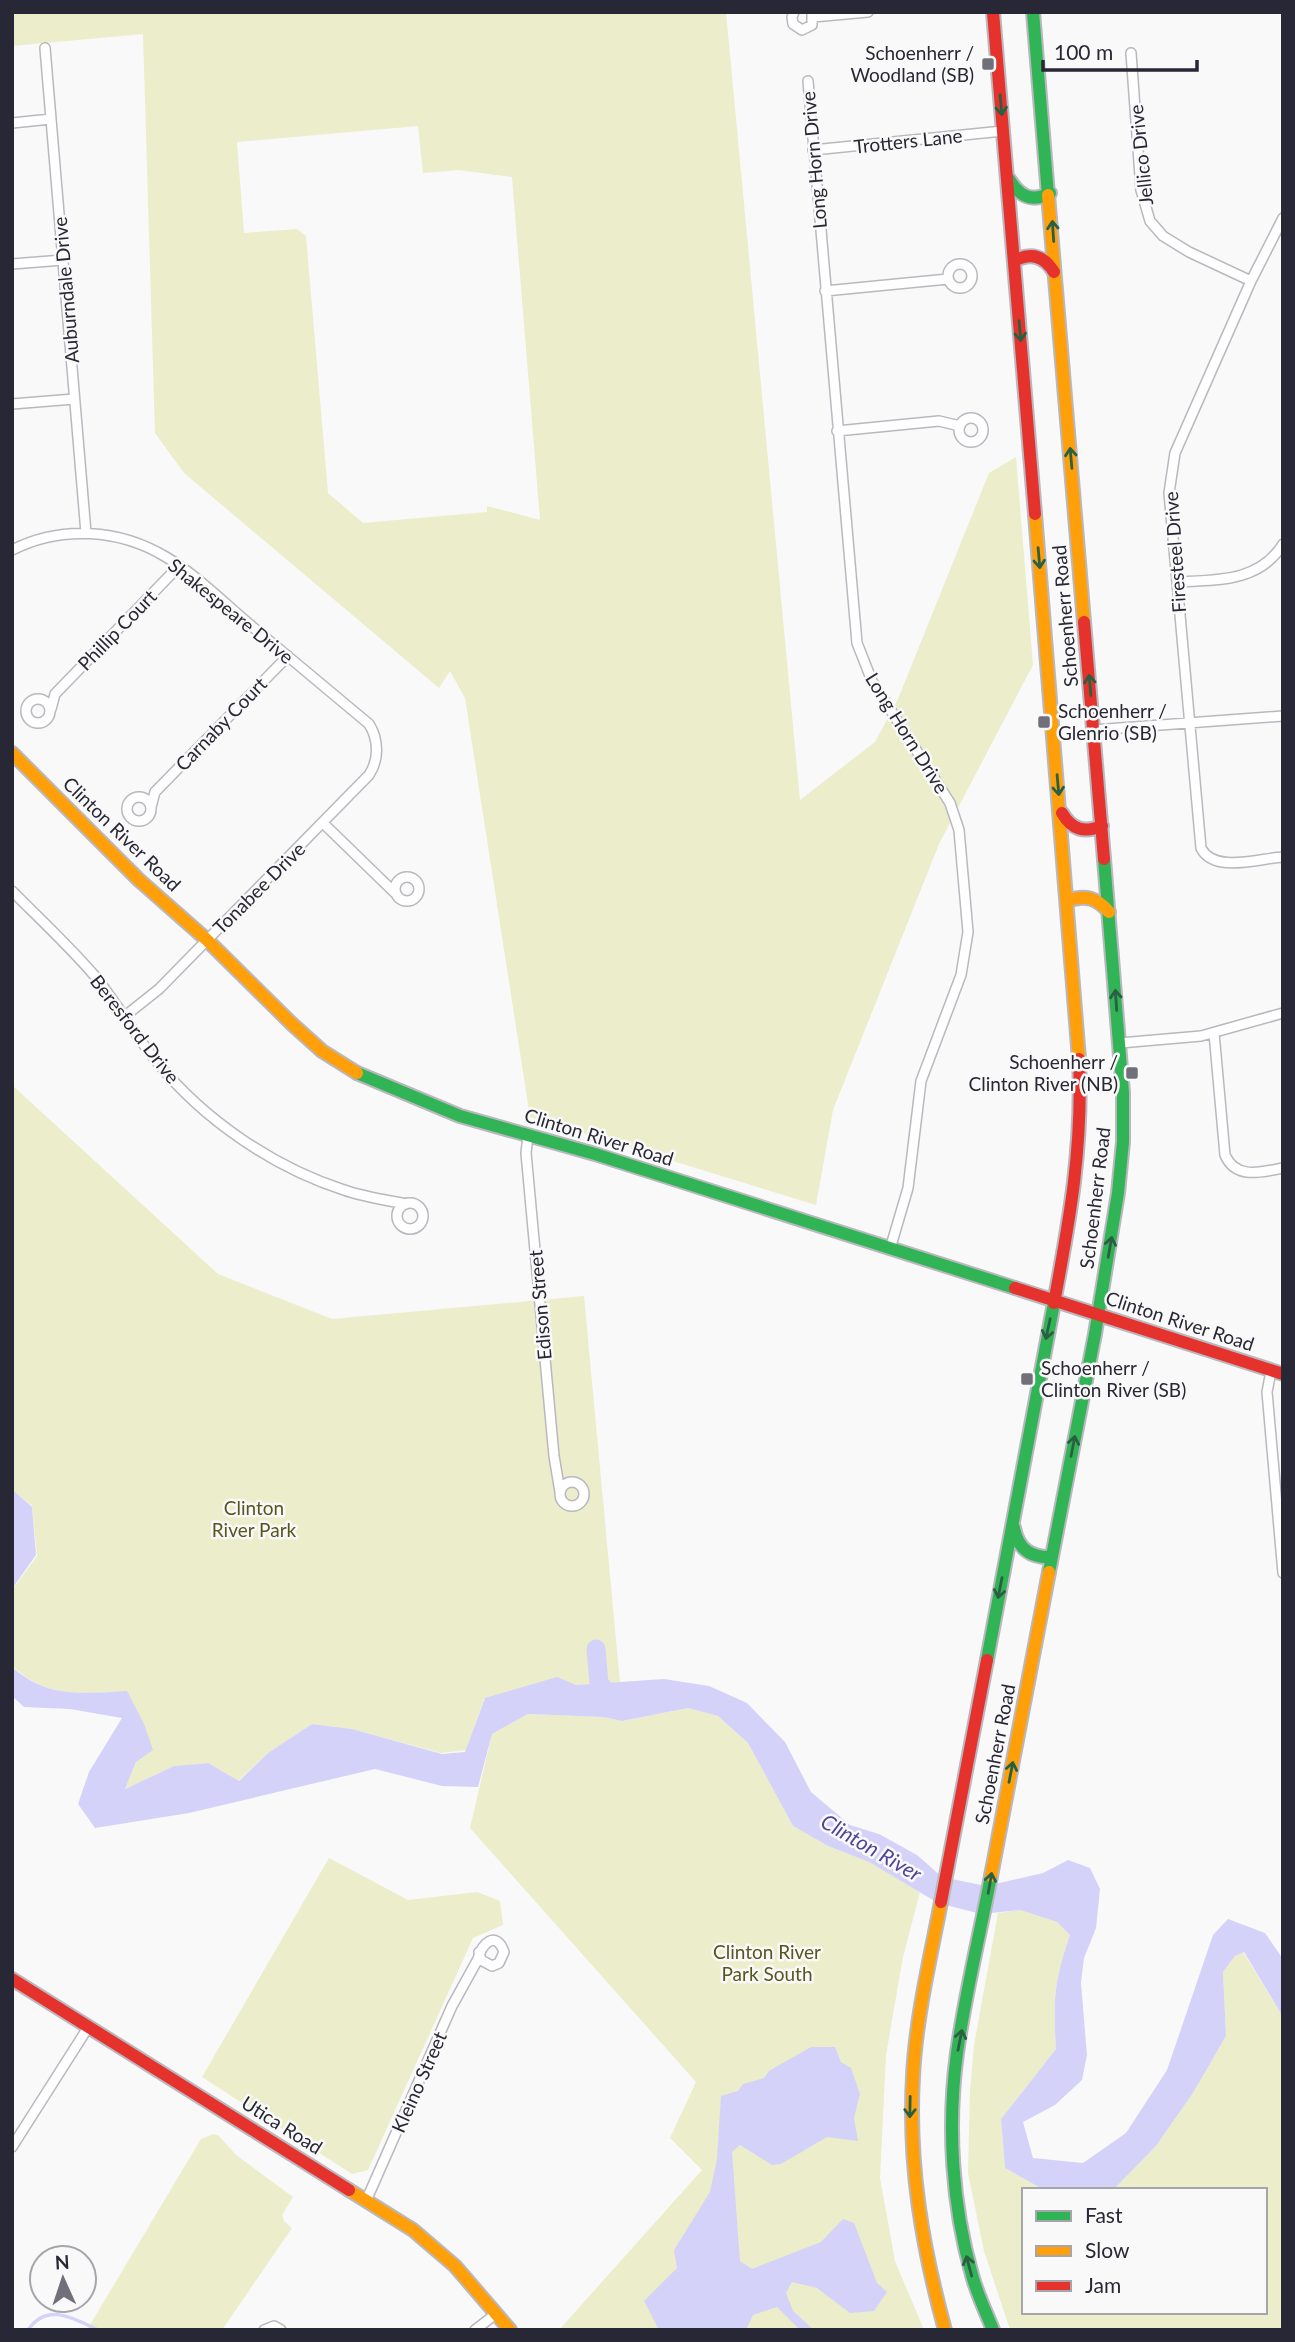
<svg xmlns="http://www.w3.org/2000/svg" width="1295" height="2342" font-family="Lato,sans-serif">
<style>
.green{fill:#ebedcb;fill-rule:evenodd}
.water{fill:#d5d2fa}
.lines{fill:none;stroke-linecap:round;stroke-linejoin:round}
.stream{stroke:#d5d2fa;stroke-width:3.5}
.river{stroke:#d5d2fa;stroke-width:19}
.street-casing{stroke:#b9b8bf;stroke-width:12}
.fast-casing{stroke:#b9b8bf;stroke-width:16}
.slow-casing{stroke:#b9b8bf;stroke-width:16}
.jam-casing{stroke:#b9b8bf;stroke-width:16}
.street{stroke:#fefefe;stroke-width:9}
.fast{stroke:#30b455;stroke-width:12}
.slow{stroke:#ff9f0a;stroke-width:12}
.jam{stroke:#e5322d;stroke-width:12}
.oneway{stroke:#2b5f42}
.poi-dot{fill:#71707a;stroke:#f9f9f9;stroke-width:2.5}
.labels{text-anchor:middle;stroke-width:5;stroke-linejoin:round;paint-order:stroke}
.poi-label{font-size:19px;fill:#282735;stroke:#f9f9f9;text-anchor:end}
.street-label{font-size:19px;fill:#282735;stroke:#f9f9f9}
.park-label{font-size:19px;fill:#56571d;stroke:#f9f9f9}
.water-label{font-size:21px;font-style:italic;fill:#524497;stroke:#f9f9f9}
</style>
<rect width="100%" height="100%" fill="#f9f9f9"/>
<!-- green -->
<path class="green" d="M12,12H726L800,800L875,742L898,699L989,473L1016,457L1033,665L939,844L833,1110L816,1205L530,1117L465,698L450,671L439,688L184,473L155,433L143,34L12,46ZM418,126L423,173L459,170L512,177L540,520L487,506V512L363,523L328,493L306,236L297,229L244,233L237,142Z
M12,1085L218,1274L332,1319L584,1296L620,1683L576,1685L555,1678L484,1699L466,1750L441,1753L351,1729L312,1724L267,1754L238,1781L208,1763L174,1766L125,1789L136,1762L152,1749L127,1691C82,1693 48,1699 12,1666V1590L37,1556L32,1506L12,1489Z
M688,1708L718,1716L748,1743L793,1826L828,1846L869,1862L920,1892L903,1957L886,2055L880,2178L895,2261L924,2330H559L702,2170L670,2138L696,2082L470,1828L492,1734L528,1714L603,1717L622,1721Z
M329,1858L408,1900L477,1892L500,1901L503,1925L473,1938L368,2170L352,2174L202,2077Z
M1020,1910L1057,1922L1070,1935C1054,1981 1053,2001 1056,2049L1001,2119L1005,2168L1044,2190H1024V2312H1265V2190H1113L1156,2146L1193,2093L1226,2036L1223,1972L1235,1956L1243,1952L1283,2017V2330H1010L984,2251L968,2173L970,2091L974,2045L998,1913Z
M214,2134L219,2136L236,2155L293,2197L282,2215L284,2221L292,2228L222,2330H87L201,2139Z"/>
<!-- water -->
<path class="water" d="M12,1489L32,1507L36,1555L12,1589Z
M12,1667C48,1699 83,1693 127,1691L144,1724L153,1750L136,1762L125,1789L174,1766L208,1763L239,1781L268,1753L312,1724L352,1729L442,1754L465,1752L485,1698L557,1677L576,1685L664,1679L709,1686L747,1703L785,1742L811,1792L850,1825L879,1834L917,1855L942,1877L986,1886L1043,1873L1068,1860L1090,1868L1100,1889L1096,1928L1084,1958L1081,1983L1087,2055L1082,2080L1055,2105L1023,2122L1033,2158L1083,2163L1126,2133L1167,2070L1213,1935L1228,1919L1265,1933L1283,1959V2017L1244,1952L1235,1956L1223,1972L1226,2036L1193,2093L1156,2146L1113,2190H1044L1005,2168L1001,2119L1056,2049C1053,2001 1054,1981 1070,1935L1057,1922L1020,1910L981,1914L938,1903L869,1862L828,1846L793,1826L748,1743L718,1716L688,1708L622,1721L603,1717L528,1714L492,1734L478,1787L442,1786L375,1769L189,1813L95,1828L78,1804L89,1772L122,1718L70,1709L24,1707L12,1696Z
M811,2047H835L841,2062L851,2068L860,2094L854,2118L858,2141L827,2137L781,2164L772,2165L740,2145L732,2152L740,2261L752,2269L821,2242L843,2219L854,2223L877,2283L887,2292L874,2311L850,2313L817,2288L792,2282L786,2293L793,2311L814,2330H800L777,2307L753,2315L746,2330H659L644,2301L677,2268L674,2250L710,2192L717,2159L721,2096L738,2091L743,2084L764,2078L769,2071Z"/>
<g class="lines">
<!-- stream -->
<path class="stream" d="M28,2330C47,2302 73,2318 98,2330"/>
<!-- river -->
<path class="river" d="M596,1649L599,1683L614,1702"/>
<defs>
<path id="street" d="M794,12L792,17L793,24L802,30L812,25V14
M813,17L868,12
M45,48L86,533
M1131,53L1141,190L1150,221L1163,236L1189,252L1251,281
M808,81L857,643L872,681L950,803L959,830L968,932L961,975L921,1081L908,1188L890,1249
M12,123L51,119
M813,150L1003,131
M1283,218L1251,281L1175,453L1169,493L1201,848C1214,874 1260,858 1283,857
M948 276a12 12 0 1 1 24 0a12 12 0 1 1-24 0Z
M12,264L63,260
M825,291L948,279
M12,404L74,399
M959 430a12 12 0 1 1 24 0a12 12 0 1 1-24 0Z
M837,431L939,421L960,426
M12,550C61,525 120,529 166,557C198,576 225,604 254,628C292,660 331,692 369,724C379,740 379,760 369,775L159,989L125,1016
M1177,582C1217,580 1260,582 1283,544
M26 711a12 12 0 1 1 24 0a12 12 0 1 1-24 0Z
M51,709L55,694L179,566
M1093,730L1283,716
M127 809a12 12 0 1 1 24 0a12 12 0 1 1-24 0Z
M151,807L155,792L288,656
M323,823L395,893
M395 889a12 12 0 1 1 24 0a12 12 0 1 1-24 0Z
M12,891C40,919 69,946 94,975C117,1003 134,1034 157,1062C204,1120 273,1167 344,1190C364,1197 386,1200 406,1204
M1214,1033L1225,1155C1236,1180 1261,1172 1283,1168
M1120,1043L1201,1036L1283,1013
M528,1136L526,1153L554,1456L560,1492
M397 1216a13 13 0 1 1 26 0a13 13 0 1 1-26 0Z
M1271,1371L1267,1392L1283,1573
M560 1494a12 12 0 1 1 24 0a12 12 0 1 1-24 0Z
M12,2147L89,2026
M366,2201L452,2006L478,1959C482,1943 496,1930 504,1952L499,1963L492,1966L481,1960L479,1952
M264,2330L274,2326L281,2330
M475,2330L497,2313"/>
<path id="fast" d="M1033,12L1048,195
M1009,179C1019,196 1032,203 1050,193
M357,1073L460,1116L595,1154L1015,1288
M1014,1528C1018,1549 1031,1558 1052,1557
M1049,1572L1095,1334L1118,1193L1123,1142V1093L1104,859
M987,1660L1054,1303
M991,1876C980,1934 965,1994 957,2053C947,2126 952,2205 972,2275C977,2294 986,2312 993,2330"/>
<path id="slow" d="M1048,195L1084,622
M1035,514L1079,1059
M12,753L139,880L207,940L292,1024L322,1051L357,1073
M1067,901C1085,894 1097,898 1109,912
M991,1876L1049,1572
M941,1902C930,1960 916,2017 913,2076C908,2164 922,2246 945,2330
M349,2190L413,2230L455,2266L510,2330"/>
<path id="jam" d="M993,12L1035,514
M1014,261C1031,252 1044,256 1054,272
M1084,622L1104,859
M1062,813C1072,830 1084,833 1102,826
M1015,1288L1283,1374
M1054,1303C1070,1218 1083,1146 1079,1059
M941,1902L987,1660
M12,1979L349,2190"/>
</defs>
<!-- street casing -->
<use href="#street" class="street-casing"/>
<!-- fast casing -->
<use href="#fast" class="fast-casing"/>
<!-- slow casing -->
<use href="#slow" class="slow-casing"/>
<!-- jam casing -->
<use href="#jam" class="jam-casing"/>
<!-- street -->
<use href="#street" class="street"/>
<!-- fast -->
<use href="#fast" class="fast"/>
<!-- slow -->
<use href="#slow" class="slow"/>
<!-- jam -->
<use href="#jam" class="jam"/>
</g>
<!-- one-way arrows -->
<defs><path id="oneway-shaft" d="M-6 0H5M1.5-3L5.5 0L1.5 3" fill="none" stroke-width="1.6" stroke-linecap="round" stroke-linejoin="round" transform="scale(1.75)"/></defs>
<g class="oneway">
<use href="#oneway-shaft" transform="translate(1001 105) rotate(85)"/>
<use href="#oneway-shaft" transform="translate(1053 231) rotate(-94)"/>
<use href="#oneway-shaft" transform="translate(1020 331) rotate(85)"/>
<use href="#oneway-shaft" transform="translate(1071 458) rotate(-95)"/>
<use href="#oneway-shaft" transform="translate(1039 558) rotate(85)"/>
<use href="#oneway-shaft" transform="translate(1090 685) rotate(-95)"/>
<use href="#oneway-shaft" transform="translate(1058 785) rotate(85)"/>
<use href="#oneway-shaft" transform="translate(1116 1000) rotate(-94)"/>
<use href="#oneway-shaft" transform="translate(1110 1247) rotate(-80)"/>
<use href="#oneway-shaft" transform="translate(1048 1329) rotate(102)"/>
<use href="#oneway-shaft" transform="translate(1073 1446) rotate(-79)"/>
<use href="#oneway-shaft" transform="translate(1000 1588) rotate(101)"/>
<use href="#oneway-shaft" transform="translate(1011 1772) rotate(-79)"/>
<use href="#oneway-shaft" transform="translate(990 1883) rotate(-80)"/>
<use href="#oneway-shaft" transform="translate(960 2040) rotate(-79)"/>
<use href="#oneway-shaft" transform="translate(910 2107) rotate(91)"/>
<use href="#oneway-shaft" transform="translate(969 2266) rotate(-105)"/>
</g>
<!-- markers -->
<g class="poi-dot">
<rect x="981" y="57" width="14" height="14" rx="3.5"/>
<rect x="1037" y="715" width="14" height="14" rx="3.5"/>
<rect x="1125" y="1066" width="14" height="14" rx="3.5"/>
<rect x="1020" y="1372" width="14" height="14" rx="3.5"/>
</g>
<g class="labels">
<!-- poi labels -->
<g class="poi-label">
<text x="974" y="60">Schoenherr /<tspan x="974" dy="22">Woodland (SB)</tspan></text>
<text x="1058" y="718" text-anchor="start">Schoenherr /<tspan x="1058" dy="22">Glenrio (SB)</tspan></text>
<text x="1118" y="1069">Schoenherr /<tspan x="1118" dy="22">Clinton River (NB)</tspan></text>
<text x="1041" y="1375" text-anchor="start">Schoenherr /<tspan x="1041" dy="22">Clinton River (SB)</tspan></text>
</g>
<!-- street labels -->
<g class="street-label">
<text transform="translate(908 141) rotate(-6)" y="7">Trotters Lane</text>
<text transform="translate(1141 155) rotate(-96)" y="7">Jellico Drive</text>
<text transform="translate(814 160) rotate(-95)" y="7">Long Horn Drive</text>
<text transform="translate(66 290) rotate(-95)" y="7">Auburndale Drive</text>
<text transform="translate(1175 552) rotate(-94)" y="7">Firesteel Drive</text>
<text transform="translate(231 611) rotate(39)" y="7">Shakespeare Drive</text>
<text transform="translate(1065 616) rotate(-95)" y="7">Schoenherr Road</text>
<text transform="translate(117 630) rotate(-46)" y="7">Phillip Court</text>
<text transform="translate(221 724) rotate(-46)" y="7">Carnaby Court</text>
<text transform="translate(907 733) rotate(58)" y="7">Long Horn Drive</text>
<text transform="translate(122 834) rotate(44)" y="7">Clinton River Road</text>
<text transform="translate(259 888) rotate(-45)" y="7">Tonabee Drive</text>
<text transform="translate(135 1029) rotate(52)" y="7">Beresford Drive</text>
<text transform="translate(599 1137) rotate(17)" y="7">Clinton River Road</text>
<text transform="translate(1095 1198) rotate(-83)" y="7">Schoenherr Road</text>
<text transform="translate(540 1305) rotate(-95)" y="7">Edison Street</text>
<text transform="translate(1180 1321) rotate(18)" y="7">Clinton River Road</text>
<text transform="translate(995 1754) rotate(-79)" y="7">Schoenherr Road</text>
<text transform="translate(419 2082) rotate(-66)" y="7">Kleino Street</text>
<text transform="translate(282 2125) rotate(32)" y="7">Utica Road</text>
</g>
<!-- park labels -->
<g class="park-label">
<text x="254" y="1515">Clinton<tspan x="254" dy="22">River Park</tspan></text>
<text x="767" y="1959">Clinton River<tspan x="767" dy="22">Park South</tspan></text>
</g>
<!-- water labels -->
<g class="water-label">
<text transform="translate(871 1848) rotate(30)" y="7">Clinton River</text>
</g>
</g>
<!-- border -->
<rect width="1295" height="2342" fill="none" stroke="#282735" stroke-width="28"/>
<!-- legend -->
<rect x="1022" y="2188" width="245" height="126" fill="#f9f9f9" stroke="#a5a5ab" stroke-width="2"/>
<rect x="1036" y="2211" width="35" height="10" fill="#30b455" stroke="#a5a5ab" stroke-width="2"/>
<text x="1085" y="2223" font-size="21" fill="#282735">Fast</text>
<rect x="1036" y="2246" width="35" height="10" fill="#ff9f0a" stroke="#a5a5ab" stroke-width="2"/>
<text x="1085" y="2258" font-size="21" fill="#282735">Slow</text>
<rect x="1036" y="2281" width="35" height="10" fill="#e5322d" stroke="#a5a5ab" stroke-width="2"/>
<text x="1085" y="2293" font-size="21" fill="#282735">Jam</text>
<!-- north arrow -->
<g transform="translate(63 2279) rotate(357)"><circle r="33" fill="#f9f9f9" stroke="#a5a5ab" stroke-width="2"/>
<path d="M0-5L12 26L0 18L-12 26Z" fill="#71707a"/>
<text y="-10" font-size="19" font-weight="bold" text-anchor="middle" fill="#282735">N</text>
</g>
<!-- scale -->
<path d="M1043 60v10h154v-10" fill="none" stroke="#282735" stroke-width="3.5"/>
<text x="1054" y="60" font-size="21" fill="#282735" stroke="#f9f9f9" stroke-width="5" paint-order="stroke">100 m</text>
</svg>
